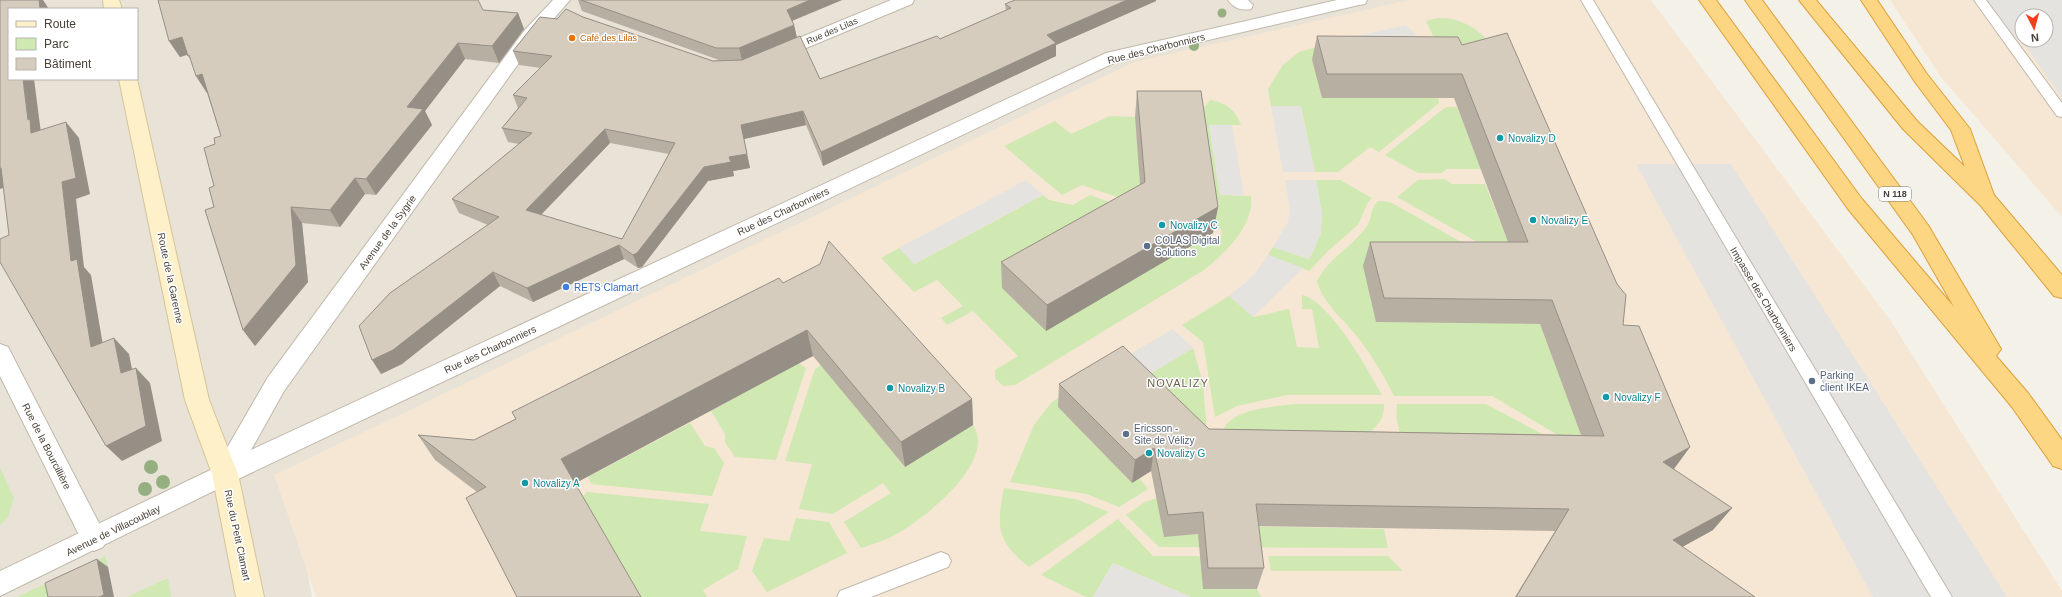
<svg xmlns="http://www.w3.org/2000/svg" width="2062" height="597" font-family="Arial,sans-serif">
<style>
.residential{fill:#e8e2d7;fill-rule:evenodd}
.commercial{fill:#f5e7d4;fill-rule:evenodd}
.green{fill:#d0e8b2}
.parking{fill:#e5e3e0;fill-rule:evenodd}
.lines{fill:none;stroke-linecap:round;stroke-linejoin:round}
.service-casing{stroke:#c0b8ab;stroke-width:2}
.minor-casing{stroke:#c0b8ab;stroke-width:2}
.tertiary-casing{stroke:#c0b8ab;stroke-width:2}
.secondary-casing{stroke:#d3c499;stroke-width:2}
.trunk-casing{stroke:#dca03b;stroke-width:2}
.service{fill:#fff;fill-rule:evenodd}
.minor{fill:#fff;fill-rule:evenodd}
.tertiary{fill:#fff;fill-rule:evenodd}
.secondary{fill:#fef1c9;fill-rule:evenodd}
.trunk{fill:#fcd682;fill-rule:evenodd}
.tree{fill:#95af80}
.wall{fill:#b8afa3;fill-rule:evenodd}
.shaded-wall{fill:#968f85}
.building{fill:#d6ccbe;stroke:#968f85;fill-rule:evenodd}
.food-dot{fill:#e8710a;stroke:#fff;stroke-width:1.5}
.culture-dot{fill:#0f9aa8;stroke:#fff;stroke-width:1.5}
.service-dot{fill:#5c6f8a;stroke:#fff;stroke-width:1.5}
.shop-dot{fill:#3f7fe0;stroke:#fff;stroke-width:1.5}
.labels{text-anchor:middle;stroke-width:3;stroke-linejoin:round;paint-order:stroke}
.far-street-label{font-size:9px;fill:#484137;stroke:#fff}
.far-food-label{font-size:9px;fill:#c56008;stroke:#fff;text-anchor:start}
.shield{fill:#fff;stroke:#7f7a73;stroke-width:1}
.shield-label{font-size:9px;font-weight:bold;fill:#484137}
.street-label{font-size:10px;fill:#484137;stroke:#fff}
.culture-label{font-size:10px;fill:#0d838f;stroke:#fff;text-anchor:start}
.service-label{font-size:10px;fill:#4e5e75;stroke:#fff;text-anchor:start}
.shop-label{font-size:10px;fill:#366cbe;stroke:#fff;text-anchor:start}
.neighbourhood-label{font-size:11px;letter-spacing:1px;fill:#6a5f4e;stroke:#fff}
</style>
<rect width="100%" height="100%" fill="#f4f1e9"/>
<!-- residential -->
<path class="residential" d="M0,0H1411L291,478L312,597H0ZM9,9H137V79H9Z"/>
<!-- commercial -->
<path class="commercial" d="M1409,0H1651L1890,320L2062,591V597H316L274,475L1134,62Z
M1890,0H2062V217L1941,77ZM2022,16H2046V40H2022Z"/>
<!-- green -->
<path class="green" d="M1438,18C1459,17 1478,28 1491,44L1443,57L1426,21Z
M1353,37L1312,60L1322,98H1438L1439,103L1379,152L1370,147L1338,172H1315L1301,107L1271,106L1268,89L1283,65L1299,52Z
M1210,100C1226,103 1235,109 1241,125H1209L1220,195L1251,196C1254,226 1226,252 1204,270L1015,385L1003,386L995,378V370L1018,356L973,311L947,325L941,318L963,306L937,280L914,292L881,258L899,248L915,264L1043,195L1049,200L1073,205L1090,195L1207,238H1219L1222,235L1221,229L1201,222L1197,117Z
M1446,107H1457L1481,169H1446L1442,173H1418L1385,155Z
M1110,116L1135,117L1141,197L1129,201L1082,185L1062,195L1004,146L1055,121L1071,134Z
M1444,179L1452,184H1485L1514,257H1504L1397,197L1418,180Z
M1316,180H1340L1372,198L1367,204L1358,225L1328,251L1309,271L1268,255L1273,247L1309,259C1327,228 1322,213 1316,180Z
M1378,201L1390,202L1506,267L1540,324L1585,445H1575L1492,396H1394C1383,374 1371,354 1356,335C1343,319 1322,302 1317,281C1329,258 1350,248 1365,229C1372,221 1370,208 1378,201Z
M1302,295C1330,301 1368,370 1382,395H1287L1237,406L1215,417L1203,342L1182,325L1229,296L1254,317L1289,309L1297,347L1319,348L1312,309H1302Z
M1193,348L1203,383L1207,433L1135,383Z
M799,363L806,368L776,460L735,457L725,442V434L711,411Z
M1115,363L1059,408L1132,483L1139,478L1148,489L1119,507L1087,494L1010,482L1034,425L1052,402Z
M821,365L905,467L973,425C998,462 922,521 893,536C883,541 872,544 861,548L844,522L891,493L883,483L833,514L799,509L812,464L785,461L815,369Z
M1297,404H1384C1384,416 1380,424 1371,431L1375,449L1215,455C1218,446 1220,433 1226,425C1239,408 1277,406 1297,404Z
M1397,404H1486L1572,450L1407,455C1402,438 1394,422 1397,404Z
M690,423L705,446L714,448L724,463L712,496L591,484L588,477Z
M0,468L14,498L8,517L0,525Z
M1004,488L1075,499L1109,512L1029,567C997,541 996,529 1004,488Z
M587,492L709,504L700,531L747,536L738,569L703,590L707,597H640L582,497Z
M1157,498L1234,526L1384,529L1388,548L1159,547L1126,515L1145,502Z
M796,518L829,522L847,553L767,592L752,571L764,538L789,541Z
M1118,519L1153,556H1253L1257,589L1261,597H1191L1113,563L1093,597H1086L1041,575Z
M105,556L108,567L57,597H17Z
M1268,556H1388L1403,571H1271Z
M168,578L171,597H127Z"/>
<!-- parking -->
<path class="parking" d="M1987,0H2062V98L2027,48L2007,29ZM2022,16H2046V40H2022Z
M1406,25L1422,41L1353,37Z
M1271,106H1301L1315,172H1283Z
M1209,125H1232L1244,195H1220Z
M1636,164H1731L2007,597H1873Z
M1026,180L1043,195L914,264L899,248Z
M1285,180H1316L1322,212L1321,234L1309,259L1273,247L1288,222L1290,210Z
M1268,255L1303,268L1253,317L1229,296L1253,276Z
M1173,329L1193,348L1135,383L1115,363Z
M1113,563L1191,597H1093Z"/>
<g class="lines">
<defs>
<path id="service" d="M1581,0H1593L1952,597H1931Z
M1974,0H1986L2062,103V117L2057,116Z
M941,552L948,555L951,561L948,567L871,597H837L840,591Z"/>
<path id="minor" d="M553,0H570L536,39L284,391L251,450L1106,53L1337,0H1367L1365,4L1359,5L1118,61L234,481L225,485L216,481L212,474L216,467L268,377L524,31Z
M891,0H914L912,4L782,58L776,59L770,58L767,54L770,50Z
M1228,0H1248L1253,5L1251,9C1242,11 1233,8 1228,0Z
M0,344L8,347L103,531L107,539L103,547L94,551L85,547L0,376Z"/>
<path id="tertiary" d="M225,463L234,467L238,474L234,481L0,596V571Z"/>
<path id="secondary" d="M103,0H119L122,9H104Z
M119,79H137L209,400L238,474L264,597H236L212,474L185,400Z"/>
<path id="trunk" d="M1699,0H1716L1862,199L1954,307L1913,235L1745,0H1762L1928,225L2001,349L1996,356L2028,393L2062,440V469L2053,466L2012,407L1848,209Z
M1799,0H1816L1917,121L1965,167L1951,130L1915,82L1861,0H1877L1927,74L1970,129L1994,195L2062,275V298L2054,296L1981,206L1903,129Z"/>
</defs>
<!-- service casing -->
<use href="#service" class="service-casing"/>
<!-- minor casing -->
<use href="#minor" class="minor-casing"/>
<!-- tertiary casing -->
<use href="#tertiary" class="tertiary-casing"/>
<!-- secondary casing -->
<use href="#secondary" class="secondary-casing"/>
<!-- trunk casing -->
<use href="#trunk" class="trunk-casing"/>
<!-- service -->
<use href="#service" class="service"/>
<!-- minor -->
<use href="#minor" class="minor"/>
<!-- tertiary -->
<use href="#tertiary" class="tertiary"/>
<!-- secondary -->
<use href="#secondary" class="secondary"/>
<!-- trunk -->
<use href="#trunk" class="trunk"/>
</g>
<!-- trees -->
<g class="tree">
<circle cx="1222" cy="13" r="4.5"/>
<circle cx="1194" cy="46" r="5"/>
<circle cx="151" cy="467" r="7"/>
<circle cx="163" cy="482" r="7"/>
<circle cx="145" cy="489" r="7"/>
</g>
<!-- wall -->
<path class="wall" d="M578,0H842L792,21L794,25L797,38L820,79L940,39L1006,11L1005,4L1156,1L1056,45V56L823,166L806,125L744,139L750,168L733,171L734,176L708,181L642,267L638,268L624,259L533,302L500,286L402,364L381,374L488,225L459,213L452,199L519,144L508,142L502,128L518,108L513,95L541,68L519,65L513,51L557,19L583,17L713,61L719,60L582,11ZM610,143L669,154L622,239L541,215Z
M483,10L518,13L524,29L499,63L465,59L425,111L432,125L376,195L365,194L340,227L302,223L308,282L255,346L243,330L214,207V186L215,144L221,136L207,93L196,76L191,60L187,55L180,57L169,41Z
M1317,36L1462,45L1623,325L1690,447L1674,469L1713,530L1682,547L1755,597H1515L1555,531L1258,526L1264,568L1257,589H1203L1198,534L1164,537L1151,471L1132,483L1058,407L1059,384L1209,429L1581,435L1540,324L1376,322L1363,266L1370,242H1508L1454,98H1322L1312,60Z
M1137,91L1218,207L1213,233L1046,331L1002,288L1001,262L1140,185L1135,117Z
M783,283L972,399L973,425L905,467L813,356L477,492L435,460L418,435L474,440Z"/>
<!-- shaded-wall -->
<path class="shaded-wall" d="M39,0H43L49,9H40Z
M810,0H842L789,22L787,10Z
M1127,0H1156V1L1056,45V56L823,166L821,152L1047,35Z
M518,13L524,29L499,63L492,46Z
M794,25L797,38L742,60L739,48Z
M182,37L192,53L180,57L169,41Z
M458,43L465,59L425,111L432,125L376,195L366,179L407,107Z
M202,74L213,91L207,93L196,76Z
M23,79H34L41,133H31L28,120Z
M803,111L806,125L744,139L750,168L733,171L734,176L708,181L642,267L638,268L633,255L704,167L729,157L741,125Z
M66,122L79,138L90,194L76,199L84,267L91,275L106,363L91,347L71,261L62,182Z
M605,129L610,143L532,224L526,210Z
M0,168H1L16,184L0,189Z
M355,178L365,194L340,227L330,210Z
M291,207L302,223L308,282L255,346L243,330Z
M1218,207L1213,233L1046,331L1047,305Z
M619,245L624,259L533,302L527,288Z
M493,272L500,286L402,364L381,374L372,360Z
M807,330L813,356L574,484L561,459Z
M114,338L129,354L136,389L121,373Z
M136,368L150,383L162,441L122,461L106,446Z
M972,399L973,425L905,467L901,442Z
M1690,447L1673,470L1663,462Z
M1154,448L1151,471L1132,483L1135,460Z
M1732,508L1713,530L1655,562L1673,540Z
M97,559L108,567L114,597H99Z"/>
<!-- building -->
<path class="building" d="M0,0H39L40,9H9V79H23L28,120L30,119L31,133L66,122L76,178L62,182L71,261L77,259L91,347L114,338L121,373L136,368L146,426L106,446L0,262V239L9,235L1,168H0Z
M158,0H478L483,10L518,13L492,46L458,43L407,107L423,109L366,179L355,178L330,210L291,207L296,265L243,330L205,210L214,207L209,188L214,186L204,148L215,144L214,138L221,136L202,74L196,76L189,55L188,56L182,37L169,41Z
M581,0H810L787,10L794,25L739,48H716Z
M1015,0H1127L1047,35L1056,43L821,152L803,111L741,125L747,154L729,157L731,162L704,167L637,253L633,255L619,245L527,288L493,272L393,350L372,360L359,326L390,293L499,217L452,199L532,133L502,128L527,98L513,95L552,56L513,51L540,17L557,19L566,9L583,17L713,61L742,60L800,36L820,79L937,36L940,39L1011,8L1005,4ZM605,129L675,143L622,239L526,210Z
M1507,33L1617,284L1626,295L1623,325L1639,326L1690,447L1663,462L1732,508L1673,540L1755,597H1516L1569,509L1256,504L1264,568H1208L1203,512L1168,515L1154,448L1135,460L1059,384L1123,346L1209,429L1604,436L1552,300L1384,298L1370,242H1528L1462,74H1327L1317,36L1458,37L1462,45Z
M1137,91H1201L1218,207L1047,305L1001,262L1145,182Z
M829,241L972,399L901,442L807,330L561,459L641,597H517L466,498L486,487L418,435L474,440L516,419L512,412L779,278L783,283L820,264Z
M97,559L104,595L99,597H48L45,583Z"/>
<!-- markers -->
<circle class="food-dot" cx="572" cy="38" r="4"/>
<g class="culture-dot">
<circle cx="1500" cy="138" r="4"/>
<circle cx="1533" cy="220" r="4"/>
<circle cx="1162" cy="225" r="4"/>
<circle cx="890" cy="388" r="4"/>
<circle cx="1606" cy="397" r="4"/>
<circle cx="1149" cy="453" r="4"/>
<circle cx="525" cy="483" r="4"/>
</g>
<g class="service-dot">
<circle cx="1147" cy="246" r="4"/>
<circle cx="1812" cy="381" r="4"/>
<circle cx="1126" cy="434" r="4"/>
</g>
<circle class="shop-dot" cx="566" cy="287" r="4"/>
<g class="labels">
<!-- far-street labels -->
<g class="far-street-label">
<text transform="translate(832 31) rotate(-23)" y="3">Rue des Lilas</text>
</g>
<!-- far-food labels -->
<g class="far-food-label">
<text x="580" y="41">Café des Lilas</text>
</g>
<!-- shield labels -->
<rect class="shield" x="1879" y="187" width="32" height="14" rx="3"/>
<g class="shield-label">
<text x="1895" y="197">N 118</text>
</g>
<!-- street labels -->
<g class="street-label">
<text transform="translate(1156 48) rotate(-14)" y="4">Rue des Charbonniers</text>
<text transform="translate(783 211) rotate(-25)" y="4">Rue des Charbonniers</text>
<text transform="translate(387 232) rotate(-54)" y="4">Avenue de la Sygrie</text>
<text transform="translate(171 278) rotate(78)" y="4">Route de la Garenne</text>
<text transform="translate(1764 299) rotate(59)" y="4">Impasse des Charbonniers</text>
<text transform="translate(490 349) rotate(-25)" y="4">Rue des Charbonniers</text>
<text transform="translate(47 446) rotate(63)" y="4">Rue de la Bourcillière</text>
<text transform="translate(113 530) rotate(-26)" y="4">Avenue de Villacoublay</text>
<text transform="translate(238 535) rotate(78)" y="4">Rue du Petit Clamart</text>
</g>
<!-- culture labels -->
<g class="culture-label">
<text x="1508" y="142">Novalizy D</text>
<text x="1541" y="224">Novalizy E</text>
<text x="1170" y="229">Novalizy C</text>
<text x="898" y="392">Novalizy B</text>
<text x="1614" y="401">Novalizy F</text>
<text x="1157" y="457">Novalizy G</text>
<text x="533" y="487">Novalizy A</text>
</g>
<!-- service labels -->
<g class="service-label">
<text x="1155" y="244">COLAS Digital<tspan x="1155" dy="12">Solutions</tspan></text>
<text x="1820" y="379">Parking<tspan x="1820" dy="12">client IKEA</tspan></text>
<text x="1134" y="432">Ericsson -<tspan x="1134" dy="12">Site de Vélizy</tspan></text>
</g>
<!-- shop labels -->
<g class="shop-label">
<text x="574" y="291">RETS Clamart</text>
</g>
<!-- neighbourhood labels -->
<g class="neighbourhood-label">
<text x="1178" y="387">NOVALIZY</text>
</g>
</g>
<!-- legend -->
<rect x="8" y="8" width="130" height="72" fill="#ffffff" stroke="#b6b3af"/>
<rect x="16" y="21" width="20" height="6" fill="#fef1c9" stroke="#b6b3af"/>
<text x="44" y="28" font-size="12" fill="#484137">Route</text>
<rect x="16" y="38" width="20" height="12" fill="#d0e8b2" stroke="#b6b3af"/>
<text x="44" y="48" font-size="12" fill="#484137">Parc</text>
<rect x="16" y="58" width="20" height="12" fill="#d6ccbe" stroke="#b6b3af"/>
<text x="44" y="68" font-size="12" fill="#484137">Bâtiment</text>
<!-- north arrow -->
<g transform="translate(2034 28) rotate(174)"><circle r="19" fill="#ffffff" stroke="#b6b3af"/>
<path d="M0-3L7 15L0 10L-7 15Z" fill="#f73d1c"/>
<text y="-6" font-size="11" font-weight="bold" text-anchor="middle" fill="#484137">N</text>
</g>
</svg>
